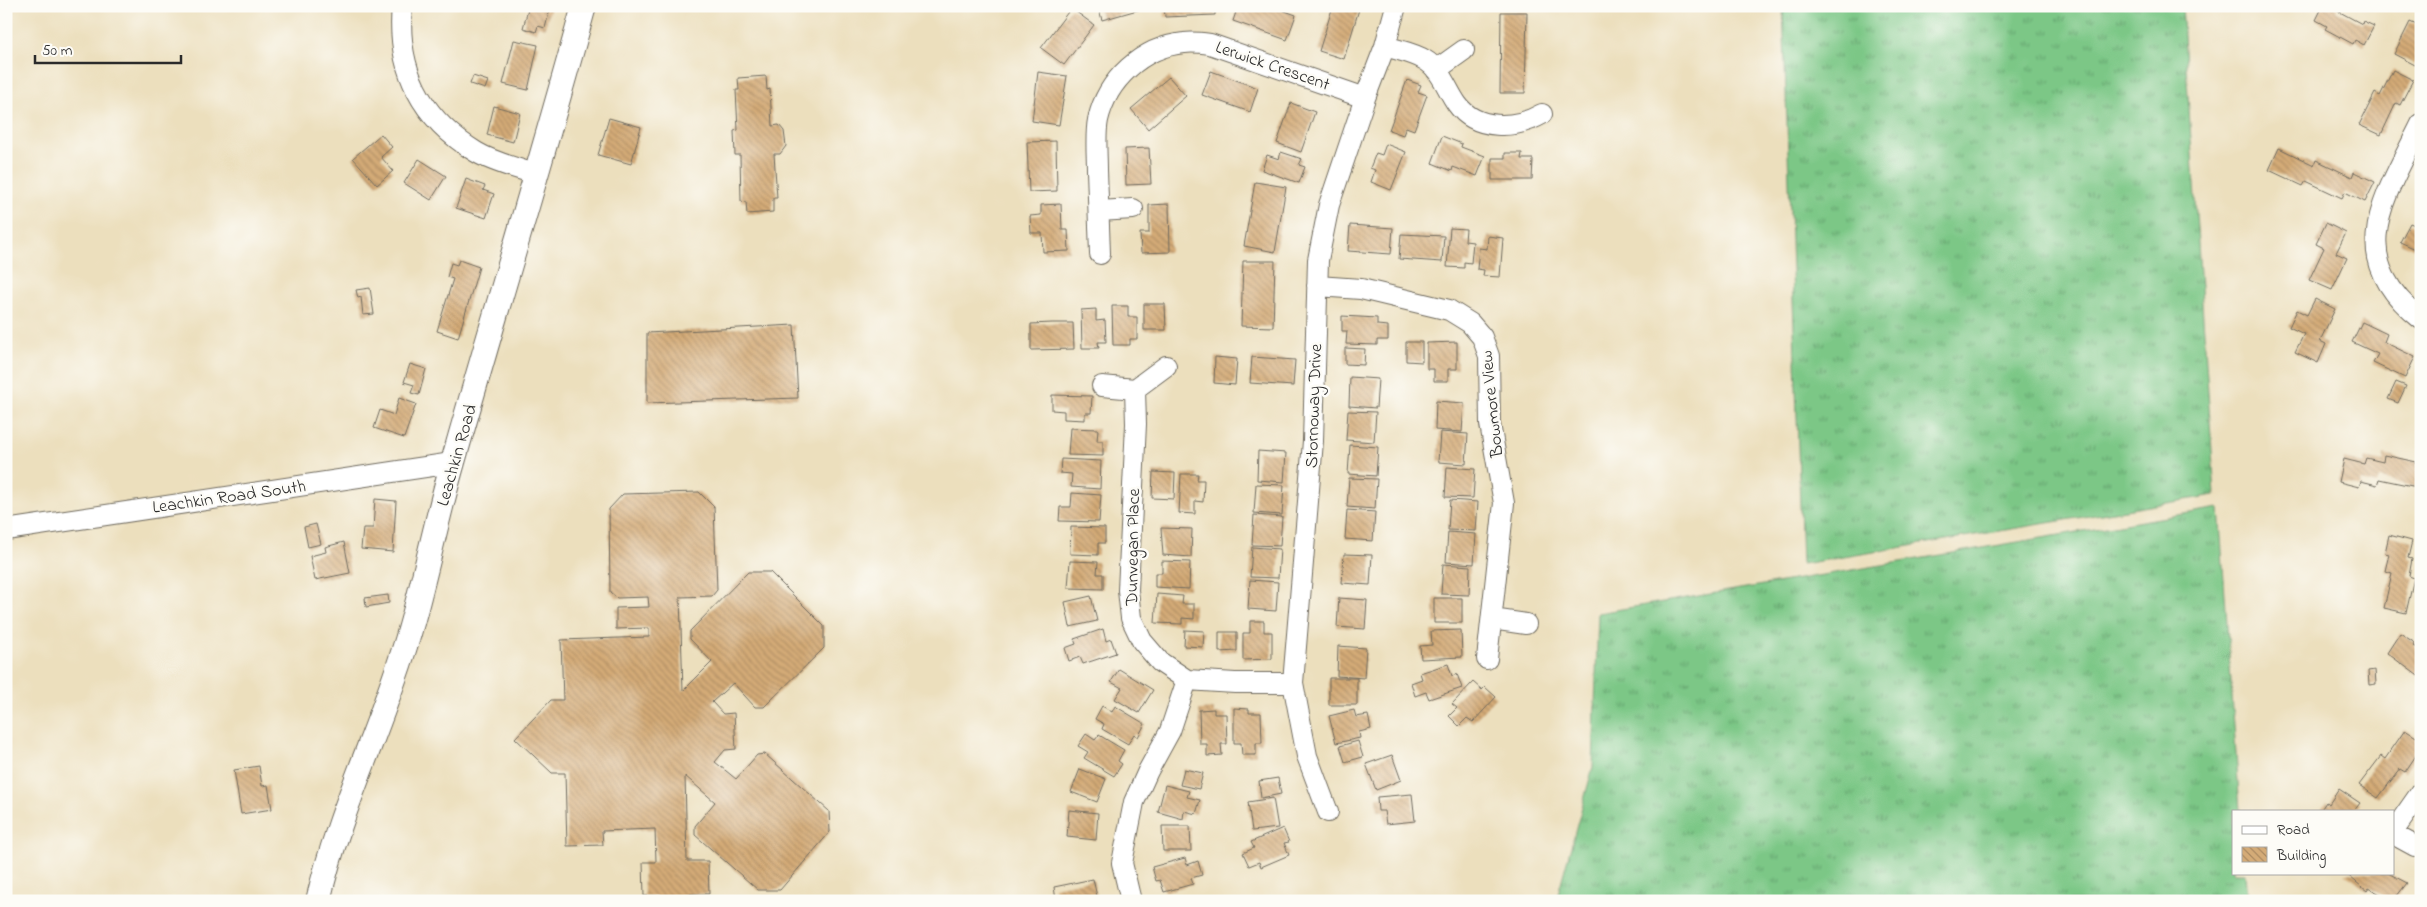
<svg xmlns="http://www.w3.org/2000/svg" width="2427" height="907" font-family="'Indie Flower',sans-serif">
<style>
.grass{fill:url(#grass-tufts);stroke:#537958}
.building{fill:url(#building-back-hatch)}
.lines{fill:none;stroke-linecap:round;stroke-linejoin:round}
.minor-casing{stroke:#6f6a5e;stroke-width:22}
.tertiary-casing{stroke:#6f6a5e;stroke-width:26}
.minor{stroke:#fff;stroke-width:20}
.tertiary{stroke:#fff;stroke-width:24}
.labels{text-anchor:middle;stroke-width:5;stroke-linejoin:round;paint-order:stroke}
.street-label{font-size:18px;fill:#2b2b2b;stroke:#fdfcf7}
</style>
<defs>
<pattern id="grass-tufts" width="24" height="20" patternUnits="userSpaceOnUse" patternTransform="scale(1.25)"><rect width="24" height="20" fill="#7bc786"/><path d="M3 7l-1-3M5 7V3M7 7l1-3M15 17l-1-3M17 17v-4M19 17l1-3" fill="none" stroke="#65a26e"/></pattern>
<pattern id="building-back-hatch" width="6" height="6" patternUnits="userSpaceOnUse" patternTransform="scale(1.25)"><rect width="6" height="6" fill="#d4ab77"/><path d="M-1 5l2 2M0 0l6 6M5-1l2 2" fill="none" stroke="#ac8b62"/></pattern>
</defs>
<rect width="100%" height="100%" fill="#fdfcf7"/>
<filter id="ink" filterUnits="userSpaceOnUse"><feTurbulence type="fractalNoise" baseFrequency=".02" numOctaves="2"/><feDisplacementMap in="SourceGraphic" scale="10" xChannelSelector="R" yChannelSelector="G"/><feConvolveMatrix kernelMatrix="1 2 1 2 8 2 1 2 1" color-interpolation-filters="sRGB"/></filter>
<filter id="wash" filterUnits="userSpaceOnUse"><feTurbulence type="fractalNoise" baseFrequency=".0096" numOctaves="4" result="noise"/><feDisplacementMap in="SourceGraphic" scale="20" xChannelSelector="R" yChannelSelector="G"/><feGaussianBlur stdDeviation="1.12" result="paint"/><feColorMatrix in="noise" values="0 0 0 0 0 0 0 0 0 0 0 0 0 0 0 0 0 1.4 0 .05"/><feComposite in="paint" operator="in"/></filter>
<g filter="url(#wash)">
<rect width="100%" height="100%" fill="#ecdfbd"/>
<!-- grass -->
<path class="grass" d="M1783,6H2182L2215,495L1802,564Z
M2219,508L2240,811H2233V873H2245L2247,901H1556L1593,767L1598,613Z"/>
<g id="blocks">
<!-- building -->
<path class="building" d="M529,6H551L545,28L538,26L536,32L523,28Z
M1098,6H1148V7L1102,20Z
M1164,6H1215V15L1165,17Z
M1238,6H1271L1296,15L1287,40L1233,21Z
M1333,6H1360L1344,59L1319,51Z
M2323,6H2335L2337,7L2336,10L2362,24L2363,21L2374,26L2364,45L2355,40L2353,44L2325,29L2327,26L2316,20Z
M1071,8L1094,25L1064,65L1041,48Z
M1501,12H1527L1525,93H1500Z
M2410,22L2421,27V54L2415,65L2394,54Z
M514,40L538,45L528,90L503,84Z
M2393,70L2413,80L2400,105L2396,103L2381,135L2359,125L2375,93L2380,96Z
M1211,71L1258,88L1250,112L1202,95Z
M1038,72L1067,76L1059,125L1032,121Z
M473,76L488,81L485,89L470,84Z
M766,76L767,90L770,89L772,126L779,125L784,131L786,146L780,154H774L777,198H773V212L747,214L746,202L741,201L740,155H735L734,131L738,130L736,90H739L738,78Z
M1169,77L1186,96L1148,129L1131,109Z
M1407,80L1421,85L1418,92L1427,95L1414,130L1406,127L1403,135L1389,130Z
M1291,103L1315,112L1301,152L1277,143Z
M494,106L520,113L513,142L487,135Z
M609,118L641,127L631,164L598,155Z
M381,134L392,147L381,157L393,171L377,185L353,158Z
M1442,136L1462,144L1461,147L1485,156L1477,176L1453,167L1452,171L1432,163Z
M1056,141L1057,191L1029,192L1027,142Z
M1386,144L1406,152L1391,190L1371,182L1375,170L1370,168L1376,153L1382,155Z
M1149,148L1151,184L1126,185L1125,149Z
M2279,148L2314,165L2316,160L2352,177L2354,172L2375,182L2365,202L2345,192L2342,198L2306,181L2303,186L2269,170Z
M1281,152L1302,159L1299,165L1305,167L1299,183L1262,170L1267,155L1279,159Z
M1505,153H1522L1521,159H1533L1532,180H1492V158H1505Z
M419,159L446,176L431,200L404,183Z
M466,179L485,186L483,190L494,194L486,218L456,208Z
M1255,182L1286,187L1275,252L1244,246Z
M1061,204L1062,230H1068L1069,251L1043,252L1042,233H1031L1030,216L1041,215V205Z
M1169,204L1170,252L1141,253L1140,233H1149V205Z
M2326,223L2346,233L2336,253L2347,258L2332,290L2309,280L2324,248L2316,244Z
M2410,223L2421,228V260L2417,258L2420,251L2400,242Z
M1350,225L1393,228L1391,254L1348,251Z
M1450,228L1466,229L1465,241L1473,242L1471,263L1464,262V268L1447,267Z
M1401,234L1444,236L1442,262L1399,259Z
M1488,236L1503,238L1500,277L1483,276L1484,270L1477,269L1479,248L1487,249Z
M459,260L479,267L458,338L437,331L453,279L447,277L451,263L457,265Z
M1243,261H1275L1273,327L1241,326Z
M370,288L374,314L363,315L361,297L358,298L356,290Z
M2315,299L2335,309L2320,341L2326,344L2318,363L2295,352L2304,334L2289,327L2297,310L2307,315Z
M1144,304H1165L1166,330H1144Z
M1112,306H1128V317H1137V339H1130V345H1113Z
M1096,309V321L1105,320L1106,342H1098L1099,348H1082L1081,310Z
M1342,316L1377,318V325L1388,326V340H1377V345L1346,344L1347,331H1342Z
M2362,322L2387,334L2384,342L2415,357L2405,378L2373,363L2378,354L2352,342Z
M1052,323H1073L1074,349L1031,350V324Z
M794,325L798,398L647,403V333Z
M1406,342H1422V362L1406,361Z
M1457,342V369H1448V381H1434V369H1427V343Z
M1345,348L1365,349L1364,365L1345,364Z
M1215,357L1237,359L1235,385L1214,383Z
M1252,357L1295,360L1293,386L1250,383Z
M410,364L426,369L419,395L411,393L414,385L404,382Z
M1350,377L1378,379L1376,408L1349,406Z
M2396,382L2406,386L2398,403L2388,399Z
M1052,395L1092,396L1091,413H1085V420L1064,419V411L1052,410Z
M399,398L416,404L404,438L374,428L380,410L394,415Z
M1436,401L1464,403L1462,432L1435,430Z
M1348,411L1376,412L1374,442L1346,440Z
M1070,428L1098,429L1097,441H1103V456L1068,455Z
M1440,432L1468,434L1466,464L1438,462Z
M1350,445L1378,447L1376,476L1348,474Z
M1258,451L1286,453L1284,482L1257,480Z
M2384,455L2421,463L2417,487L2379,479L2377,485L2361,481L2359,487L2339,482L2344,459L2364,464L2366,458L2383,462Z
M1061,459L1101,461L1100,489L1071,487L1072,474L1060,473Z
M1447,467L1475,469L1473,498L1445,497Z
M1153,472L1175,473L1174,499L1152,498Z
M1181,474H1198L1197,480H1204L1203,502L1195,501V514L1179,513Z
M1349,478L1377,479L1375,509L1347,507Z
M1256,484L1284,485L1282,515L1254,513Z
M699,492L714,507L717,590L712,596L680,597L683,691L712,662L690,639V631L748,572H770L824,626V648L764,707H755L733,683L712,702L723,714L734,713L736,749L725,750L715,762L736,779L757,755L765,754L829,811L830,832L780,890H758L695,835V826L715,802L685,776L687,861H708L709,894H690V901H657V896H644L643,862H656L655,829L602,831L603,845L567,846L565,773H552L515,738L551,700H563L561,640L649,637V628L616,629V608L649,607L648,597L617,598L610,592L609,509L623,494Z
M1072,493L1101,495L1099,522L1059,521L1060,507H1071Z
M375,499L396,501L393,552L361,549L363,528H373Z
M1450,500L1478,502L1476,531L1448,530Z
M1347,510L1375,512L1373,541L1345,539Z
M1254,515L1282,517L1280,546L1252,545Z
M316,524L321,544L308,547L304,527Z
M1071,527L1105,528V543H1098V555L1070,554Z
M1161,528L1192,529L1191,557L1163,555Z
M1448,532L1476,534L1474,564L1446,562Z
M2389,535L2412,541L2408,558L2412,559L2409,576L2414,578L2406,613L2384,608L2392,573L2385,571L2389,554L2385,553Z
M344,542L350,573L315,580L310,556L326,552L325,547Z
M1252,547L1280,549L1278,578L1250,577Z
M1344,554L1372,555L1370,585L1342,583Z
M1070,561L1098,562L1097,574H1103V589L1068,588Z
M1162,561L1190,562L1189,589L1155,587V573H1162Z
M1443,564L1470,566L1469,595L1441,594Z
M1250,580L1278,582L1276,611L1248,609Z
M1157,594L1183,596L1182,604H1194V619L1182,618V624L1155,623Z
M388,595L389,603L366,607L365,598Z
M1091,596L1097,621L1070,627L1065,602Z
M1339,598L1367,600L1365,629L1337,627Z
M1434,598H1462V623H1434Z
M1250,621H1264V632H1272V659L1243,660V633H1250Z
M1103,629L1106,641L1111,639L1116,653L1083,664L1080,657L1069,661L1065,648L1076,644L1074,639Z
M1185,630L1204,631L1203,647L1184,646Z
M1461,630L1462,657L1421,659L1420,646L1432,645L1431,631Z
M1219,632H1237V651L1219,652Z
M2400,633L2415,643L2414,646L2421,650V678L2387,653Z
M1338,646L1366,648L1364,678L1337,676Z
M1448,664L1452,676L1457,674L1462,688L1429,699L1426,692L1415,696L1411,683L1422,679L1420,673Z
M1119,669L1153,690L1139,713L1115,699L1122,688L1111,682Z
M2375,670L2376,684L2369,685L2368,671Z
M1329,678H1357V705H1329Z
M1473,682L1482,690L1485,687L1496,697L1473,722L1467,718L1459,726L1449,716L1457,708L1452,704Z
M1102,706L1112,712L1115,706L1145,724L1138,737L1134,734L1128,744L1102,729L1104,724L1095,719Z
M1234,708L1249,709V713H1261L1262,743H1256V755H1242L1241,743H1234Z
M1214,709V714H1226L1227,744H1221L1222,755L1207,756V744H1200L1199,710Z
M1354,710L1356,717L1368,715L1371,729L1359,732L1360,738L1336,743L1329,716Z
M2405,730L2421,740V748L2405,772L2400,769L2378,798L2359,785L2381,756L2385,759Z
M1086,734L1095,740L1099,735L1124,750L1118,761L1122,764L1114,776L1084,758L1088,752L1078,746Z
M1358,741L1363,757L1345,762L1340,746Z
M1392,755L1401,780L1376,790L1366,764Z
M259,766L262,786L268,785L272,809L241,814L234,770Z
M1080,769L1106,779L1097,802L1071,792Z
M1184,769L1203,773L1199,789L1180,785Z
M1278,778L1281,794L1261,798L1259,781Z
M1165,785L1189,791L1187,797L1200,800L1196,814L1184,811L1183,819L1158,812Z
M2339,789L2360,803L2354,811H2320L2326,802L2329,804Z
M1412,794L1415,821L1386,824L1384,811H1378L1377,797Z
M1273,798L1278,828L1252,831L1248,802Z
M1069,810L1098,813L1096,840L1067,837Z
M1162,826H1190L1191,851H1163Z
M1283,828L1289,842L1284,843L1289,855L1261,867L1259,862L1249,866L1243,853L1254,848L1251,842Z
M1185,858L1187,865L1198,861L1202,875L1191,878L1193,884L1164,892L1160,880L1156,881L1152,867Z
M2345,873H2388L2407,883L2393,901L2369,888L2367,891Z
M1093,879L1098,901H1068L1067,898L1056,900L1054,887Z"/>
</g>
</g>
<g filter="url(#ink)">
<use href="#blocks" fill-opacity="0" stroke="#6f6a5e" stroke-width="1"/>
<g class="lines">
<defs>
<path id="minor" d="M402,6C396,70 422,119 476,152C494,163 518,168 537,175
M1385,46C1397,50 1414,53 1425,60C1441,69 1447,90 1457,104C1476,131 1516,129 1542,114
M1436,70L1464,50
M2421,124C2386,196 2341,256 2421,319
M1099,211L1133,209
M1100,254C1099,226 1098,198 1097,170C1097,154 1095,135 1098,120C1107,80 1142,47 1184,43C1192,42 1202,43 1210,44L1365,98
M1317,286L1361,289L1449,310L1470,323L1482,337L1489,356L1490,424L1504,503L1487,659
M1102,386L1135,389L1136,424L1128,590L1131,618L1142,641L1160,662L1187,680L1235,683H1293
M1135,389L1166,366
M6,530L452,463
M1492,619L1526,624
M1328,812L1307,756L1293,683L1313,441L1318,260L1329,205L1365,98L1385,46L1396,6
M2393,832L2421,792
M2393,834L2415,846
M1131,901L1122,863L1134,802L1148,771L1170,731L1187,680"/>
<path id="tertiary" d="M318,901C339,809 384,721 410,630C426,574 437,517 453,462C496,310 542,159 584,6"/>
</defs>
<!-- minor casing -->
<use href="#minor" class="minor-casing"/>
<!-- tertiary casing -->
<use href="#tertiary" class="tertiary-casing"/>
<!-- minor -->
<use href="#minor" class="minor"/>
<!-- tertiary -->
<use href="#tertiary" class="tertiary"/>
</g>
</g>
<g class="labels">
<!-- street labels -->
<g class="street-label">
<text transform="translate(1273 65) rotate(19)" y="6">Lerwick Crescent</text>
<text transform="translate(1491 404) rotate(-96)" y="6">Bowmore View</text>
<text transform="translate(1313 406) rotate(-88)" y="6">Stornoway Drive</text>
<text transform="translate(456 455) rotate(-74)" y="6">Leachkin Road</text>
<text transform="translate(229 496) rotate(-8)" y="6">Leachkin Road South</text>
<text transform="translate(1132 547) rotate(-89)" y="6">Dunvegan Place</text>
</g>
</g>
<!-- margin -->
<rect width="2427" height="907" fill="none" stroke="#fdfcf7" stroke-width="25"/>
<!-- legend -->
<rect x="2232" y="810" width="162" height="65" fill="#fdfcf7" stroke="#a9a8a5"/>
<rect x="2242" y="826" width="25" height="8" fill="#ffffff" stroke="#a9a8a5"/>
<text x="2277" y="834" font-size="15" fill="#2b2b2b">Road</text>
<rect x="2242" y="847" width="25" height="15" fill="url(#building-back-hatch)" stroke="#a9a8a5"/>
<text x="2277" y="860" font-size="15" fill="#2b2b2b">Building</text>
<!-- scale -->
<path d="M35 55v8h146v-8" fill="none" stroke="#2b2b2b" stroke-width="2.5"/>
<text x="42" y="55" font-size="15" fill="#2b2b2b" stroke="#fdfcf7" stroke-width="4" paint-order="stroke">50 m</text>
</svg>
